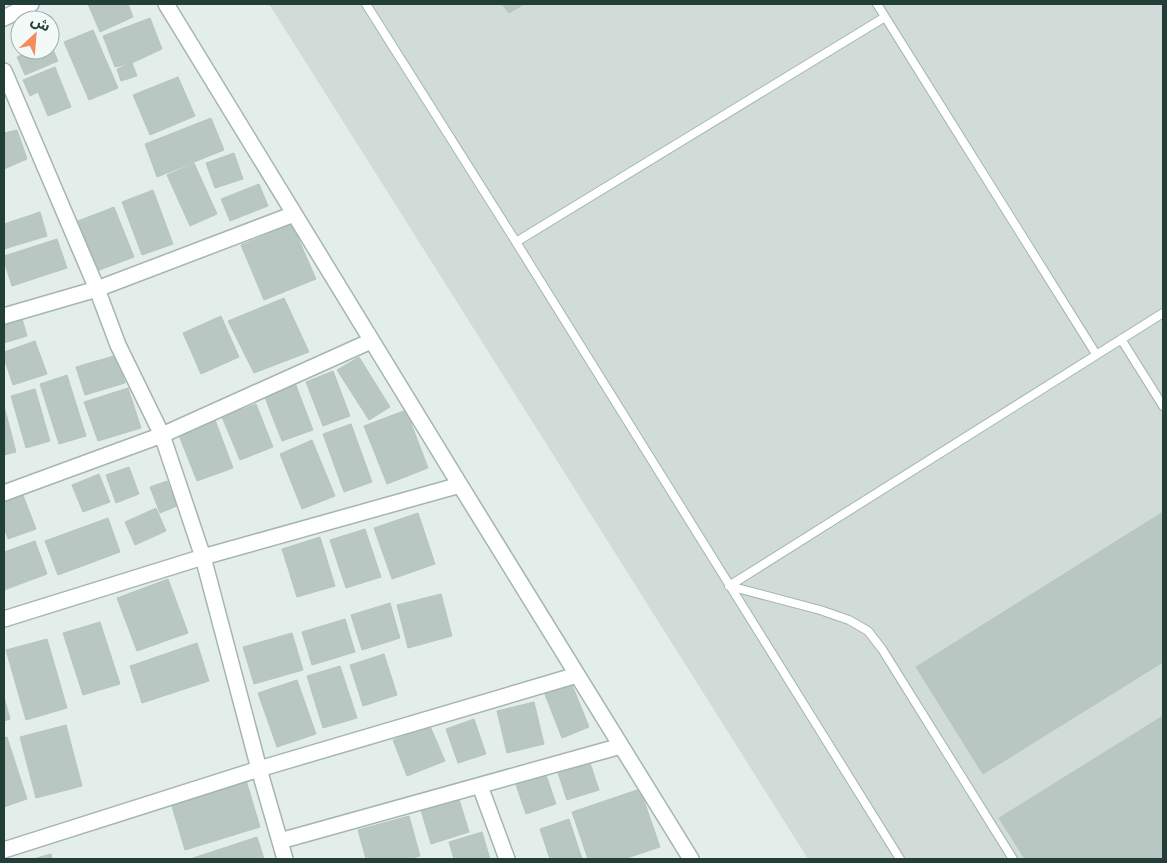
<svg xmlns="http://www.w3.org/2000/svg" width="1167" height="863" font-family="Quicksand,'Noto Sans Arabic',sans-serif">
<style>
.built{fill:#d1dcd8}
.building{fill:#b8c7c2;stroke:#b5c6c0}
.lines{fill:none;stroke-linecap:round;stroke-linejoin:round}
.lane-casing{stroke:#a5b5b1;stroke-width:10}
.street-casing{stroke:#a5b5b1;stroke-width:18}
.lane{stroke:#fff;stroke-width:8}
.street{stroke:#fff;stroke-width:15}
</style>
<rect width="100%" height="100%" fill="#e3ede9"/>
<!-- built -->
<path class="built" d="M269,4H1163V859H808Z"/>
<!-- building -->
<path class="building" d="M88,4H128L133,17L100,32Z
M502,4H524L509,13Z
M150,18L162,49L132,63L115,67L103,36Z
M93,30L118,88L89,100L64,42Z
M50,43L58,61L25,75L17,57L34,50H50Z
M132,63L137,76L121,81L117,69Z
M55,67L71,107L48,116L38,92L30,96L23,80Z
M178,77L195,116L150,135L133,95Z
M211,118L224,150L157,177L145,144Z
M17,130L27,159L4,169V133Z
M234,153L243,179L215,188L206,163Z
M194,163L217,214L190,226L167,175Z
M259,184L268,206L230,221L221,199Z
M153,190L173,244L142,255L122,202Z
M114,207L134,257L97,271L78,221Z
M40,212L47,236L4,249V224Z
M292,224L316,279L264,300L241,245Z
M57,239L67,268L12,286L4,261V256Z
M284,298L309,352L254,373L228,321Z
M21,315L27,336L4,343V320Z
M221,316L239,357L201,374L183,333Z
M35,341L47,374L13,385L4,358V352Z
M117,355L125,383L85,395L76,367Z
M359,357L390,407L369,420L337,370Z
M333,371L350,416L323,426L306,382Z
M67,375L86,436L59,444L40,384Z
M295,383L313,430L282,441L264,395Z
M128,388L141,428L98,441L84,402Z
M35,389L50,441L26,448L11,396Z
M256,404L273,447L240,460L222,417Z
M4,406L16,452L4,455Z
M406,410L428,468L387,484L364,426Z
M215,420L233,468L197,481L178,433Z
M351,424L372,482L344,492L323,434Z
M312,440L335,496L302,509L280,454Z
M129,467L139,494L116,503L106,475Z
M99,474L110,502L83,512L72,485Z
M167,481L177,506L160,513L150,487Z
M23,495L36,529L8,539L4,527V502Z
M156,508L166,531L135,545L125,522Z
M1163,512V662L983,774L916,667Z
M418,513L435,564L392,579L374,528Z
M108,518L120,552L58,575L45,541Z
M365,529L381,577L346,588L330,540Z
M320,537L335,586L297,597L282,549Z
M35,541L47,574L4,590V552Z
M168,579L188,633L137,651L117,598Z
M441,594L452,636L408,648L397,605Z
M390,603L400,638L362,650L351,615Z
M345,619L355,652L312,665L302,632Z
M100,622L120,684L83,695L63,633Z
M292,633L303,670L254,684L243,647Z
M47,639L67,708L26,720L6,650Z
M197,643L209,681L142,703L130,666Z
M384,654L397,695L363,706L350,665Z
M340,666L357,718L323,728L307,676Z
M297,680L316,734L277,747L258,693Z
M571,682L589,727L562,738L544,692Z
M4,697L10,719L4,721Z
M534,702L544,744L507,753L497,711Z
M1163,716V859H1025L999,818Z
M474,719L486,754L458,763L446,729Z
M66,725L82,786L36,798L20,737Z
M430,726L445,761L407,776L393,740Z
M7,737L27,799L4,807V738Z
M589,760L599,790L567,800L557,770Z
M545,772L556,804L526,814L515,782Z
M246,780L260,827L185,850L171,803Z
M640,789L660,847L624,859H588L572,812Z
M459,799L469,832L431,844L421,810Z
M409,816L420,856L407,859H366L358,830Z
M569,819L582,859H550L540,829Z
M482,832L490,859H454L449,842Z
M257,837L264,859H190Z
M51,854L52,859H33Z"/>
<g class="lines">
<defs>
<path id="lane" d="M366,4L516,242L900,859
M877,4L1096,354
M516,242L885,17
M1121,339L1163,406
M729,586L1163,313
M729,586L820,610L849,620L868,631L882,649L1013,859"/>
<path id="street" d="M166,4L460,485L691,859
M4,18L31,4
M4,71L97,289L118,345L162,435L203,557L259,769L285,859
M4,316L97,289L294,214
M4,493L162,435L371,341
M4,619L203,557L460,485
M480,786L507,859
M280,841L621,746
M4,850L259,769L577,675"/>
</defs>
<!-- lane casing -->
<use href="#lane" class="lane-casing"/>
<!-- street casing -->
<use href="#street" class="street-casing"/>
<!-- lane -->
<use href="#lane" class="lane"/>
<!-- street -->
<use href="#street" class="street"/>
</g>
<!-- border -->
<rect width="1167" height="863" fill="none" stroke="#223e39" stroke-width="10"/>
<!-- north arrow -->
<g transform="translate(35 35) rotate(26)"><circle r="24" fill="#f3f9f7" stroke="#9faeab"/>
<path d="M0-4L9 19L0 12L-9 19Z" fill="#f28c5b"/>
<text y="-8" font-size="14" font-weight="bold" text-anchor="middle" fill="#223e39">ش</text>
</g>
</svg>
